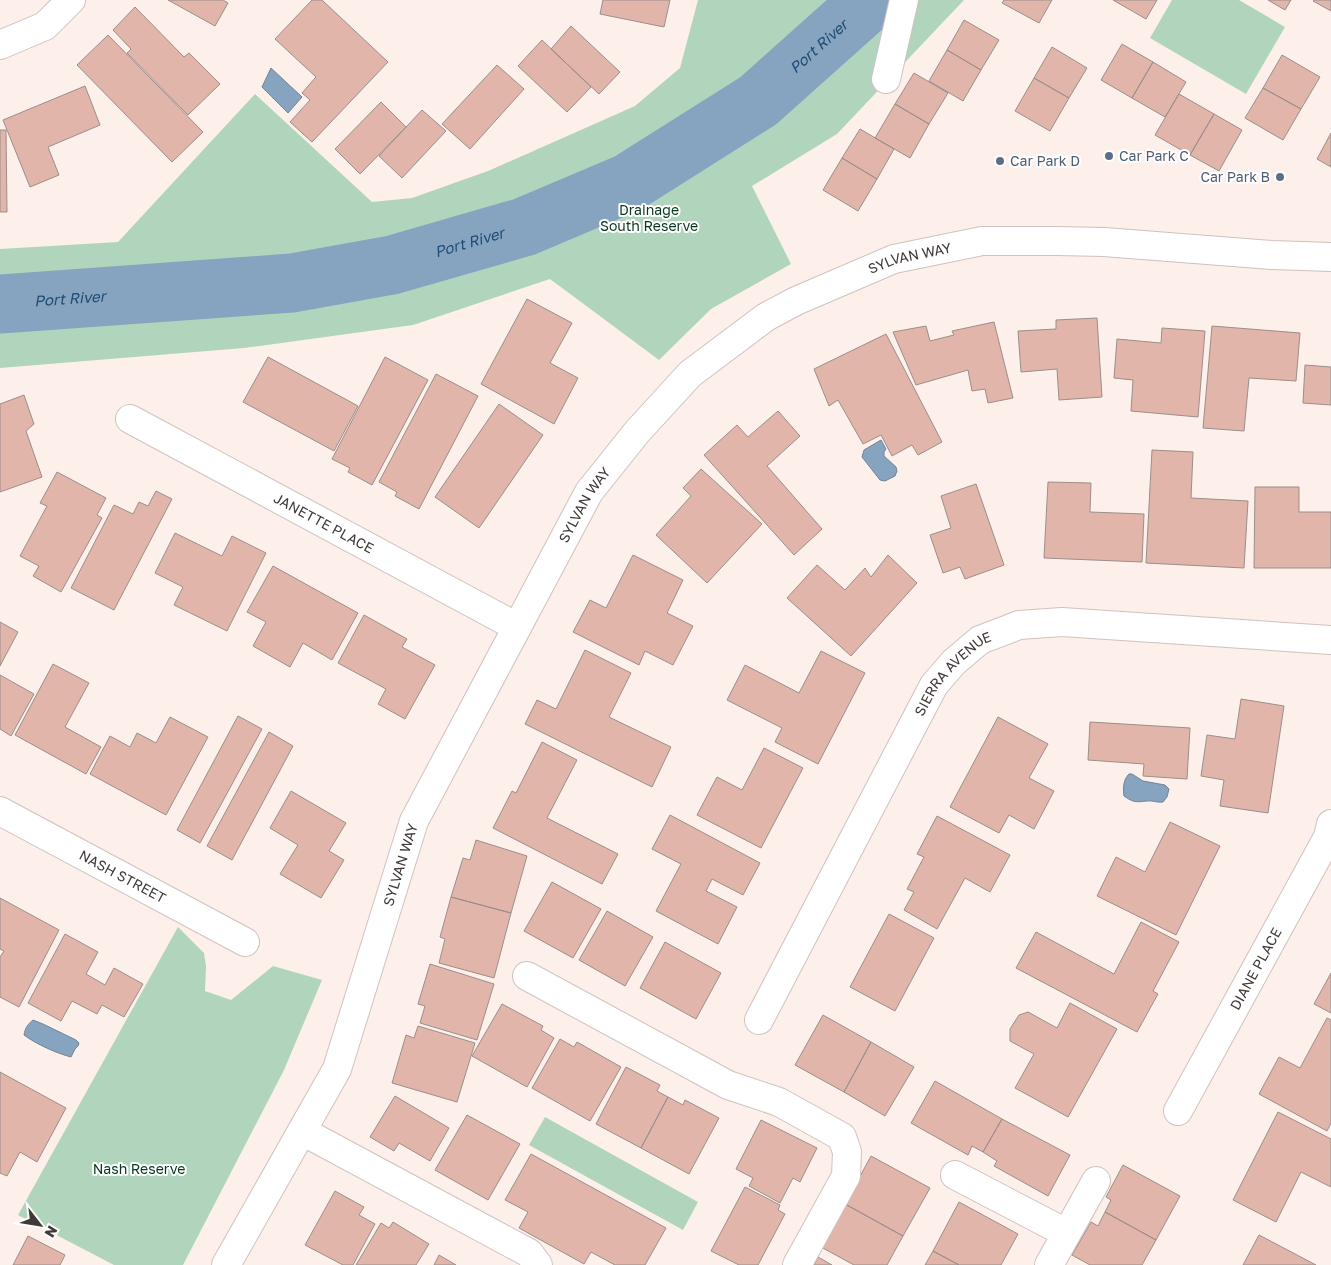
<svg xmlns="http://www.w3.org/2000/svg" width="1331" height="1265" font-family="'Golos Text',sans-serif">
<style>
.green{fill:#b0d5bc}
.water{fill:#86a3c0;stroke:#718497}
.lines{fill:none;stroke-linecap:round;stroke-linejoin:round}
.river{stroke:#86a3c0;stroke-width:59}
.building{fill:#e1b5aa;stroke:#9b8e8b}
.minor-casing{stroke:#cfc2be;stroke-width:30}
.minor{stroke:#fff;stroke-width:28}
.service-dot{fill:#5c6f8a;stroke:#fff;stroke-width:2}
.labels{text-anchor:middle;stroke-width:4;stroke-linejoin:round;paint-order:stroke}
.service-label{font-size:14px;fill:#4e5e75;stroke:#fff;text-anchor:start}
.park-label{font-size:14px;fill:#07371e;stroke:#fff}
.street-label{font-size:14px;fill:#3f3a38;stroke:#fff}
.water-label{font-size:15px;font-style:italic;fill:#1f4c74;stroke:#fff}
</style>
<rect width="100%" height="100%" fill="#fdf0eb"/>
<!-- green -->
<path class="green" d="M698,0H964L837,134L752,186L791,264L711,309L659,360L550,279L413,325L244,348L0,368V249L118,242L255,94L372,202L412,198L488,171L635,106L680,68Z
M1172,0H1239L1285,27L1246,94L1150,38Z
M178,927L204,953L206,966L205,991L231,1000L273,966L322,980L284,1070L183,1265H114L18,1215Z
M545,1117L698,1202L683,1230L529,1145Z"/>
<!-- water -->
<path class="water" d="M271,68L302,97L288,113L262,87Z
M881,440L886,449L884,452V456L896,467L897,471L895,476L885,481L880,480L862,457L864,450Z
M1129,774H1132L1143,781L1165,785L1169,789L1167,797L1163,802C1157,803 1152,800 1147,801C1136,802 1134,803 1124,796C1123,788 1123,780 1129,774Z
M33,1020L43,1024L76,1040L79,1043L78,1046L75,1049L71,1057C56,1053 36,1044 24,1035C25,1028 28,1024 33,1020Z"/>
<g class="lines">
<!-- river -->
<path class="river" id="s1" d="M0,304L292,283L392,265L524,227L628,183L758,101L871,0"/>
</g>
<!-- building -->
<path class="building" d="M168,0H223L228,3L215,26Z
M312,0H322L388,62L312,142L290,122L310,100L302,93L316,77L275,39Z
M603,0H670L664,27L600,14Z
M1004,0H1052L1039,23L1002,3Z
M1113,0H1157L1146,19Z
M1268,0H1291L1285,10Z
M1314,0H1331V11L1313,1Z
M135,7L184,57L189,53L220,84L188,115L127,53L131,49L113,30Z
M964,20L999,40L981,70L947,50Z
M571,26L620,72L599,94L551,49Z
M108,35L203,132L172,162L77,65Z
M542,40L591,87L567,112L518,66Z
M1122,44L1153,62L1132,98L1101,80Z
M1052,47L1087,68L1069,98L1034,78Z
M947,50L981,70L963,101L929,81Z
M1282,55L1320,77L1301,109L1263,88Z
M1153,62L1186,82L1165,117L1132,98Z
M497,65L524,89L470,149L442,124Z
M914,73L948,93L929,124L895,104Z
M1034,78L1069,98L1050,131L1015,111Z
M85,86L100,125L48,147L59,175L30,187L3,120Z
M1263,88L1301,109L1283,140L1245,118Z
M1179,94L1214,114L1190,155L1155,135Z
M381,102L406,127L360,174L335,149Z
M895,104L929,124L910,158L875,138Z
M422,110L446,131L402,178L379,156Z
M1214,114L1242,130L1219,171L1190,155Z
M860,129L894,149L877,179L842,158Z
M0,130H6L7,212H0Z
M1331,133V167L1317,159Z
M842,158L877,179L858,211L823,190Z
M527,299L572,323L550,363L578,378L554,424L481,384Z
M1097,318L1102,397L1059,400L1057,369L1021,372L1018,331L1056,329V320Z
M994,322L1013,398L988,403L985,389L972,391L968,370L916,385L893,332L926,326L930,341L954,335L952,331Z
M1212,326L1300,333L1296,381L1249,378L1244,431L1203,428Z
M1162,328L1205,331L1198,417L1131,411L1133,380L1114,378L1117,339L1161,343Z
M886,334L942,442L918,455L912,445L892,456L881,435L863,444L838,400L829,406L814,369Z
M268,357L358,406L334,451L243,402Z
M385,357L428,380L372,485L348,472L350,468L332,459Z
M1305,365L1331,367V405L1303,403Z
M436,374L478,396L419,509L395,496L397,492L379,482Z
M24,395L34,424L26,431L42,477L0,492V404Z
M499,404L543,435L479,528L435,497Z
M778,411L800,436L767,466L822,529L794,555L704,455L737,425L748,437Z
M1152,450L1193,452L1191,498L1248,501L1244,568L1146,563Z
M701,469L762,524L707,583L656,535L691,496L683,488Z
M57,472L106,498L97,515L102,518L61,592L33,576L39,566L20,556L47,506L40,503Z
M1048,482L1091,483L1090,512L1144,514L1142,562L1044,558Z
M976,484L1004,565L965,579L960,567L943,573L930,535L951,528L941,496Z
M1255,487H1299V512H1331V568H1254Z
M156,491L172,499L114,610L71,588L114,505L133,514L139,502L148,506Z
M175,533L222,556L232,536L266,553L227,631L174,605L183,587L155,573Z
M633,555L683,580L667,613L693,626L673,665L645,651L639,665L573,632L590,600L606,608Z
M888,555L917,583L851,656L787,598L817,565L845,590L865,568L871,577Z
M273,566L358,613L332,660L303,643L290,667L253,646L266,622L247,612Z
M364,615L407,639L402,647L435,665L405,719L378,704L386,689L338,663Z
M0,622L18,632L0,666Z
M585,650L631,673L609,717L671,747L652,787L525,724L537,700L556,709Z
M821,651L865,673L818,764L775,742L782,728L727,700L745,665L799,693Z
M53,664L89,683L65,727L101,747L86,774L15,735Z
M0,675L34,694L11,736L0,729Z
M1241,699L1284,706L1268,813L1220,806L1224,780L1201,776L1207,735L1235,739Z
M238,716L262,729L200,843L177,830Z
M170,717L208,737L166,815L90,774L110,736L130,747L137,733L156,743Z
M998,717L1048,744L1029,778L1054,791L1034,829L1009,815L999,833L950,807Z
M1090,722L1190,728L1187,779L1143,776L1144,764L1088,760Z
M269,732L293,746L232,860L207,846Z
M542,742L577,760L547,818L618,854L602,884L493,828L512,791L516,793Z
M764,748L803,768L761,848L697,815L717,777L742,790Z
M291,791L346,823L329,851L344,860L321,898L280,874L298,845L270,828Z
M670,815L760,863L743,895L712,879L706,891L737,907L718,944L656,911L681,864L652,849Z
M937,816L1010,855L990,892L965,878L937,929L904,910L914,892L907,889L924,857L917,854Z
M1170,822L1220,846L1176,935L1097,896L1116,857L1145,872Z
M476,840L527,856L511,913L451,897L463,858L470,860Z
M552,882L601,909L573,958L524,931Z
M451,897L511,913L494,978L439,963L445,939L440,937Z
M0,898L59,930L19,1007L0,997V957L4,951L0,949Z
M607,911L653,937L625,986L579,960Z
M889,914L934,938L895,1011L850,987Z
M1141,922L1179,942L1153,991L1158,994L1137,1032L1016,968L1036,932L1114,974Z
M65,934L98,952L86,974L105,985L114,968L143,984L124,1017L102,1005L97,1014L72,1001L61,1021L28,1003Z
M665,942L721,973L696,1019L640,988Z
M430,964L494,984L477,1040L420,1023L425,1006L418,1004Z
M1331,973V1013L1314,1004Z
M1070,1003L1117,1029L1068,1117L1015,1088L1034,1054L1010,1041V1029L1019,1015L1028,1012L1057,1028Z
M502,1004L543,1026L541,1030L554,1038L527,1087L472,1056Z
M823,1015L871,1042L844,1092L795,1065Z
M1327,1018L1331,1020V1123L1327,1131L1259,1094L1279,1057L1300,1068Z
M418,1026L475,1043L457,1102L392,1083L406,1035L414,1038Z
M560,1039L574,1047L577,1042L621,1067L590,1121L532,1088Z
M871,1042L914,1067L885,1116L844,1092Z
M626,1067L660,1085L657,1091L668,1097L641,1148L596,1124Z
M0,1072L66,1108L37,1162L20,1152L7,1176L0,1173Z
M935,1081L1002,1119L983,1152L972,1146L968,1155L911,1123Z
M395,1096L449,1128L430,1161L399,1143L394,1151L370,1137Z
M668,1097L683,1105L685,1100L719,1118L689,1174L641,1148Z
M1278,1112L1331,1139V1187L1301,1172L1276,1222L1233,1200Z
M467,1115L520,1144L488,1200L435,1170Z
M1002,1119L1070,1155L1048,1196L994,1166L997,1161L983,1152Z
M761,1120L817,1148L800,1182L793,1178L780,1203L749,1186L753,1178L736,1169Z
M531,1154L666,1228L645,1265H615L591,1252L584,1264L519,1228L528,1212L505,1200Z
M871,1156L930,1188L903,1236L845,1204Z
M1123,1165L1180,1196L1156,1240L1105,1212L1111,1200L1106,1197Z
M745,1187L780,1205L778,1210L785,1214L758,1265H739L711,1251Z
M335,1191L364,1207L359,1215L375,1224L353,1265H343L305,1245Z
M959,1202L1018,1234L1001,1265H959L933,1251Z
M845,1204L903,1236L887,1265H854L821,1247Z
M1105,1212L1156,1240L1142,1265H1090L1072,1255L1091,1222L1098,1226Z
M393,1222L429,1244L416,1265H356L381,1223L389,1228Z
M1259,1235L1316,1265H1243Z
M28,1236L65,1255L60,1265H13Z
M933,1251L959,1265H925Z
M439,1255L456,1265H434Z
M818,1257L832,1265H814Z"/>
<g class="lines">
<defs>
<g id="minor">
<path d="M0,45L45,26L71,0"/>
<path d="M886,79L904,0"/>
<path id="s2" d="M130,419L517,627"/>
<path id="s3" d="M0,811L245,942"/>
<path d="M527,976L728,1085L779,1102L842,1137L847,1152L846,1176L797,1265"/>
<path id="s4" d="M759,1020L934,685L954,662L980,640L1019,625L1062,622L1331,640"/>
<path id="s5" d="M1178,1111L1328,837L1331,824"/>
<path d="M302,1131L529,1253L538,1265"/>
<path d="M955,1175L1066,1233"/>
<path id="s6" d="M226,1265L337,1069L414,821L589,492L637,432L690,374L766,317L796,301L894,259L982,241H1056L1104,242L1272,255L1331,257"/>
<path d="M1049,1265L1096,1181"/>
</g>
</defs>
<!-- minor casing -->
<use href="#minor" class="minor-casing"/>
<!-- minor -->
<use href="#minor" class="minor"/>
</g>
<!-- markers -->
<g class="service-dot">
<circle cx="1109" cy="156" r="5"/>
<circle cx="1000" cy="161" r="5"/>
<circle cx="1280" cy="177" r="5"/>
</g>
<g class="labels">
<!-- service labels -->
<g class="service-label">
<text x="1119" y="161">Car Park C</text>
<text x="1010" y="166">Car Park D</text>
<text x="1270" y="182" text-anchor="end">Car Park B</text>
</g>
<!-- park labels -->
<g class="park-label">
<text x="649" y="215">Drainage<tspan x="649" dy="16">South Reserve</tspan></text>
<text x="139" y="1174">Nash Reserve</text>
</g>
<!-- street labels -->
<g class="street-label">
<text dy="5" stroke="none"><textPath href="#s6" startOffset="1264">SYLVAN WAY</textPath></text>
<text dy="5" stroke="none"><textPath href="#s6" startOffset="844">SYLVAN WAY</textPath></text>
<text dy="5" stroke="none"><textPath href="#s2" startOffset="220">JANETTE PLACE</textPath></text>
<text dy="5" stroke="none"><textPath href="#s4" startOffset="399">SIERRA AVENUE</textPath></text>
<text dy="5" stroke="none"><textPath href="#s6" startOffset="439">SYLVAN WAY</textPath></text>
<text dy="5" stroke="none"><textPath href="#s3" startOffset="139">NASH STREET</textPath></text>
<text dy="5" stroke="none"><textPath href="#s5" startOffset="162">DIANE PLACE</textPath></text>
</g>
<!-- water labels -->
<g class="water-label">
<text dy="5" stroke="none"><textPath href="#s1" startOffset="880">Port River</textPath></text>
<text dy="5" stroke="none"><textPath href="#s1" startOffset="475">Port River</textPath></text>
<text dy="5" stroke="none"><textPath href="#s1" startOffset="70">Port River</textPath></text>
</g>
</g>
<!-- north arrow -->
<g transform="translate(40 1225) rotate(121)" stroke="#ffffff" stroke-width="4" paint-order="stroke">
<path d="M0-4L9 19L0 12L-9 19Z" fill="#3f3a38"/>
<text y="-8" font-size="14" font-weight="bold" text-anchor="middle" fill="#3f3a38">N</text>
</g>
</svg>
